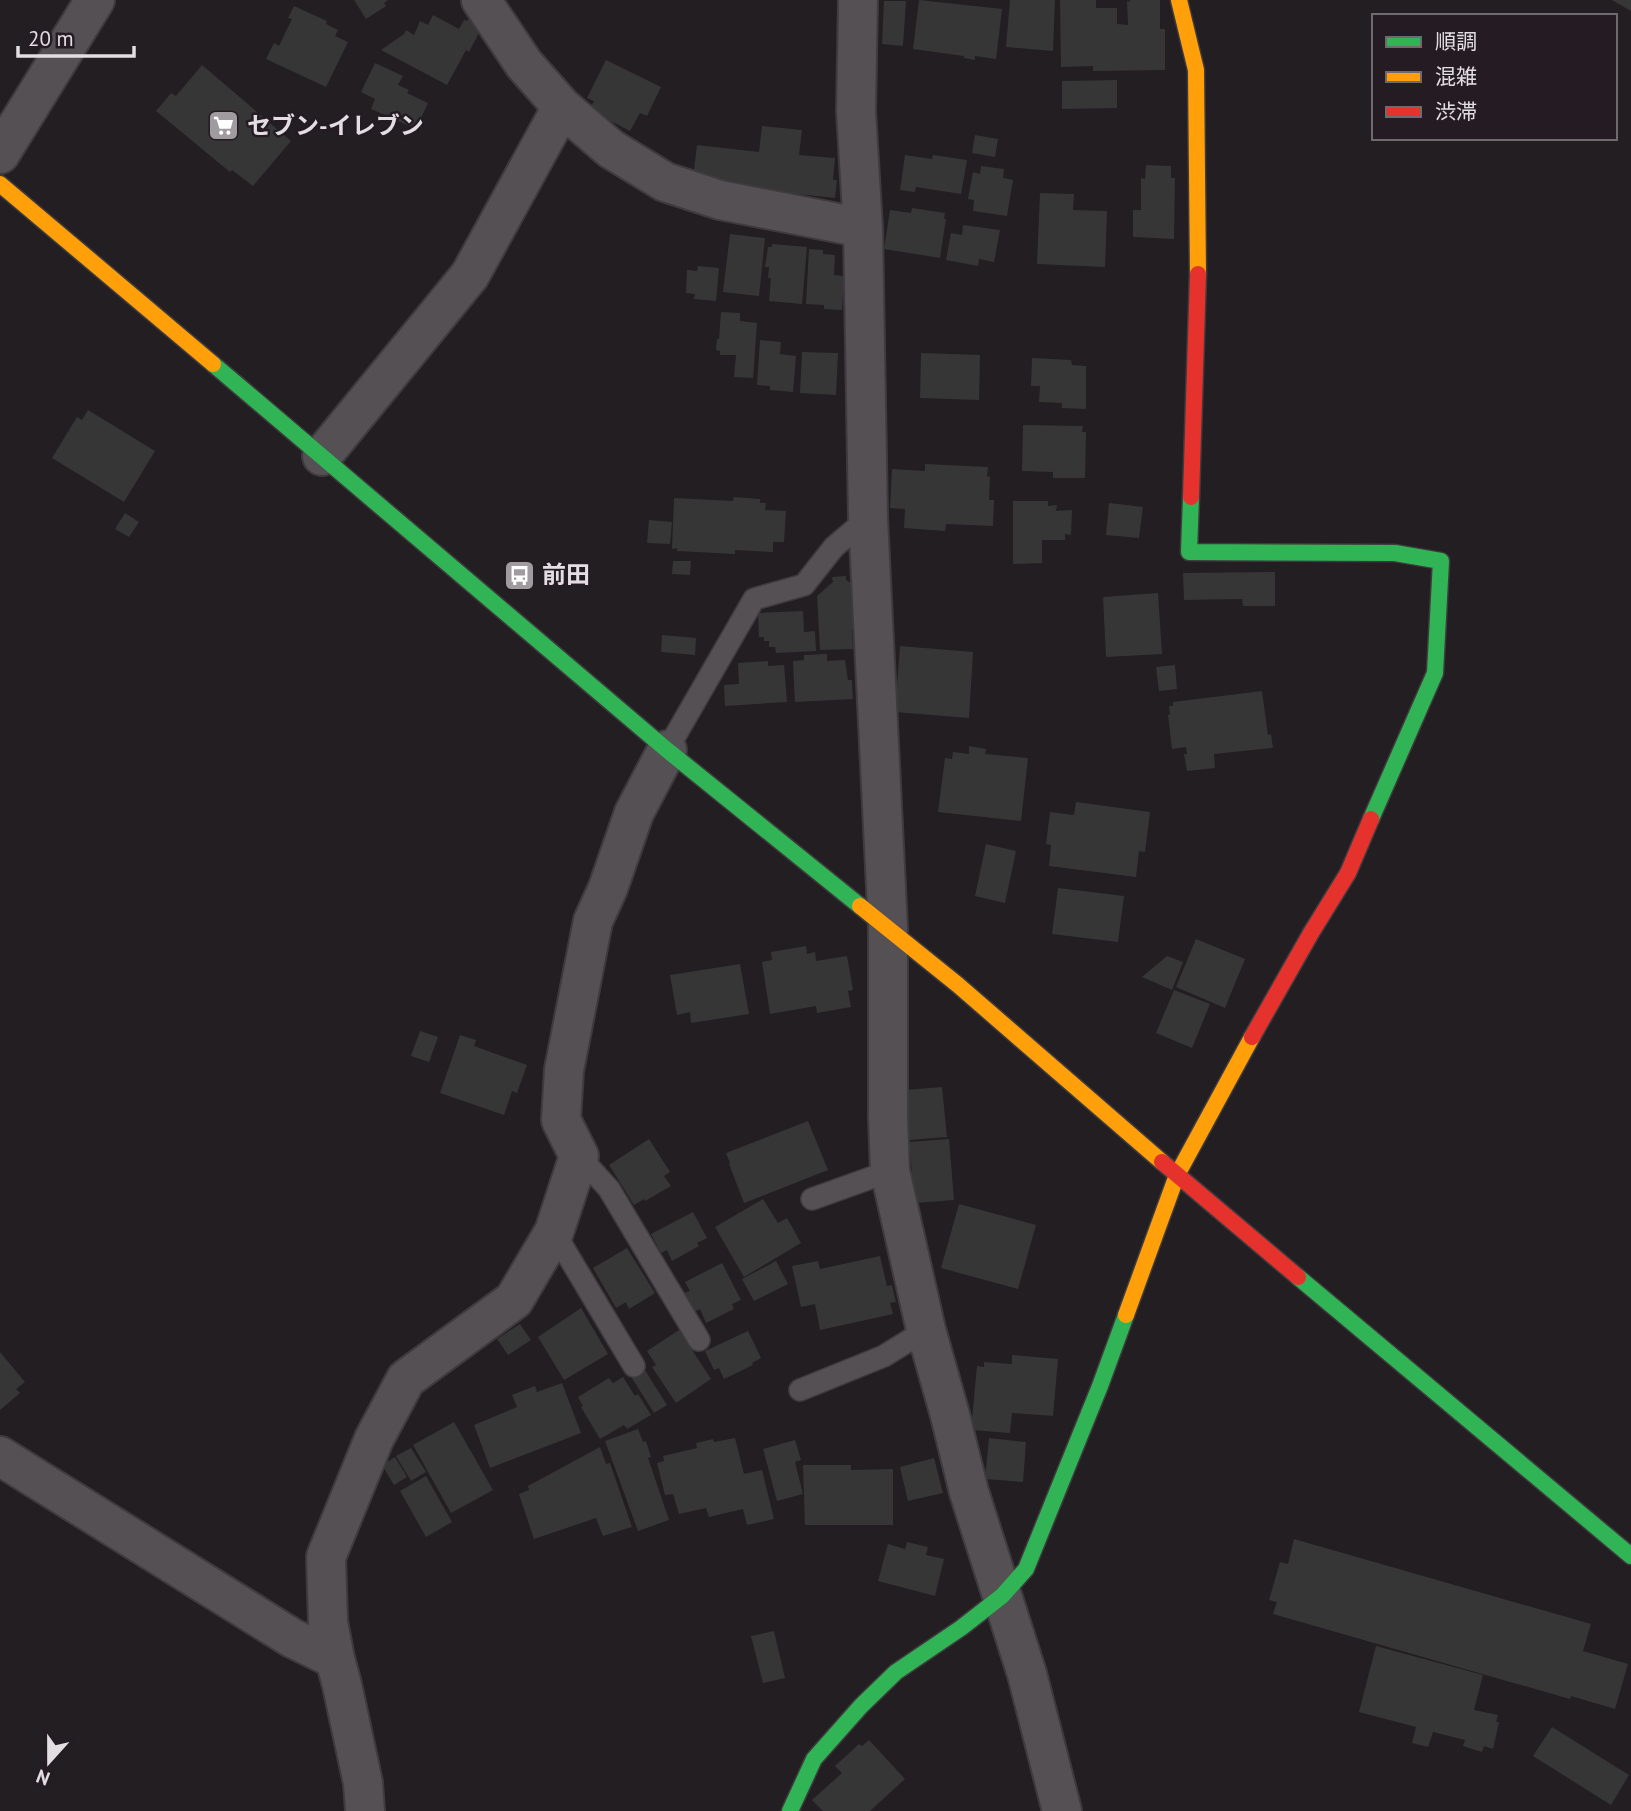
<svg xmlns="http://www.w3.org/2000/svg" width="1631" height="1811" font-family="'PT Sans','Noto Sans JP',sans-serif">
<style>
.building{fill:#373637}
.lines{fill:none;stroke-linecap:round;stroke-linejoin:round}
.lane-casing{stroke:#3e3b3e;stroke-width:24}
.street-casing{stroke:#3e3b3e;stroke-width:42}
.fast-casing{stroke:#3e3b3e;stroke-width:19}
.slow-casing{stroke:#3e3b3e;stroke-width:19}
.jam-casing{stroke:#3e3b3e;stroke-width:19}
.lane{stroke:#545053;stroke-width:21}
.street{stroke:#545053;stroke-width:38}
.fast{stroke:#30b455;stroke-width:16}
.slow{stroke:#ff9f0a;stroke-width:16}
.jam{stroke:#e5322d;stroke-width:16}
.labels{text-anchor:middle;stroke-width:5;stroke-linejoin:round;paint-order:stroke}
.poi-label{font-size:24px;font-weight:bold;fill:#e3dee1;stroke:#241c22;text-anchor:start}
</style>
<rect width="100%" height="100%" fill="#221e21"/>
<!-- building -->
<path class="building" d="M354,0H388L384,3L386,6L366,19Z
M919,0L1002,9L996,59L975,56V60L964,58V56L913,49Z
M1010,0H1055L1053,51L1006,47Z
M1060,0H1096V8H1117V24L1128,25L1127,1L1130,2V0H1160V29H1165V70L1093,71V66L1061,67Z
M1612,0H1631V11Z
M884,1H906L903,46L882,44Z
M294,6L327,21L326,24L338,30L335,36L348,42L326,87L266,59L274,43L279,46L292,19L288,18Z
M433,15L459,29L464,20L467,21L469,18L478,23L481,29L469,52L466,50L447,85L381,50L404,34L406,30L414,35L420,21L428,25Z
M606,60L661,87L647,116L640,113L630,131L589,110L594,101L587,98Z
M375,63L403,76L398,85L409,90L407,93L428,103L416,129L371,109L375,99L361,92Z
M202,65L291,141L253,186L232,170L230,172L156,111L171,93L176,96Z
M1117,80V108L1062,109V81Z
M762,126L802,130L799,155L835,158L833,180H837L835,198L733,187L693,178L697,145L759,152Z
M975,135L998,139L995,157L972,153Z
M905,155L932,159L933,155L967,160L961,194L916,187L915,192L900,190Z
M1146,165L1171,166V178H1175L1174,239L1133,237V210H1141V178L1145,179Z
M981,166L1004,169L1003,178L1013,180L1007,216L973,211L974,200L968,199L973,172L980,174Z
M1040,193L1074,194L1073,210L1107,211L1105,267L1037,264Z
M912,208L945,213L944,219H946L940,258L884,249L890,210L911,213Z
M963,225L1000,230L994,262L979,259L978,266L946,260L951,233L962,235Z
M730,234L765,238L759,296L723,292Z
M772,244L807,247L802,304L769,301L771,278H768L769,267H765L768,247H772Z
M809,249L823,250V254L835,255L834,275L844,276L842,310L824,309V305L806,304Z
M698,266L719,268L716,301L694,299L695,294L686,293L687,270L697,271Z
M721,312L740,313V321L757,323L753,378L734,377L736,355H720V351L716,350L717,339H719Z
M760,340L781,342L780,354L796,356L793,392L770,390V386L757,385Z
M802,352L838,353L836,395L800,393Z
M921,353L980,355L979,400L920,398Z
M1032,358L1071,360L1072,365L1086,366V409L1062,408V403L1039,402L1040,386H1031Z
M88,410L155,451L124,502L52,458L77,417L82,420Z
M1023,425L1083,426L1082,432H1086L1085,478H1053V472L1022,471Z
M925,464L988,467L987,477L990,476L989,500H994L993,526L946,524L945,531L904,528L905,509L890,508L892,469L925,471Z
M734,497L760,499V503H766L765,510L786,511L784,542H773V552L735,550V554L677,551V548L672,549L674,498L733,501Z
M1013,501H1048V506L1057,505L1056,511L1072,510L1071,535L1065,534V540H1042V563L1013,564Z
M1109,503L1143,507L1139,538L1106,535Z
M125,513L139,522L129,537L115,529Z
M649,520L672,522L670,544L647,543Z
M673,561H691L690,575L672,574Z
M1275,572V606H1243L1242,599L1184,600L1183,573Z
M846,576V580L853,584L856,630H852L853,649L820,650L817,596L833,582L832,577Z
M1158,593L1162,654L1106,657L1103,597Z
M803,611L804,632L815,631L816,651L776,653L775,647H769V641H764V637H759L758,613Z
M662,635L696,638L695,655L661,652Z
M900,646L973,652L969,718L895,712Z
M827,654V661L845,660L848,680H852L853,699L795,702L793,661L804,660V655Z
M768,661V666L784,665L787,702L725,706L724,685L739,684L738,663Z
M1175,665L1177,689L1159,691L1156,667Z
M1262,691L1268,735L1271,734L1273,748L1214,754L1215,768L1187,771L1184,754H1187L1186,747L1172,749L1168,715L1170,714L1169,706H1173V702Z
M969,746L986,749L985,754L1028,758L1021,821L938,812L945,758L952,759L953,752L969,754Z
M1076,802L1150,812L1145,852L1139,851L1136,877L1049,866L1051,845L1046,844L1050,812L1074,815Z
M986,844L1016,851L1005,903L975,896Z
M1058,888L1124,896L1118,942L1052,934Z
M1196,939L1245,959L1225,1008L1176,987Z
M806,946L807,954L815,952L816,961L847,956L853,990L848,991L851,1007L817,1013L816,1006L770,1014L762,962L772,960L771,952Z
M1167,956L1183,962L1172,990L1142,977Z
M740,964L749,1014L691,1023L690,1012L677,1015L670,975Z
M1174,990L1210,1004L1192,1048L1156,1033Z
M420,1031L438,1037L429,1062L411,1056Z
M460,1035L476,1040L474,1046L527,1065L517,1093L512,1091L504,1115L440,1093Z
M942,1087L947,1137L909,1140L905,1090Z
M808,1121L828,1170L744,1203L729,1164L730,1163L726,1153Z
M649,1139L670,1172L664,1176L671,1186L645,1201L644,1199L634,1205L609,1165Z
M949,1139L954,1200L915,1203L909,1142Z
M763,1199L778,1223L787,1218L801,1243L744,1277L715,1227Z
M959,1204L1036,1225L1018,1289L941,1268Z
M693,1212L707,1238L697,1243L699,1246L672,1261L667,1250L661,1253L651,1234Z
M627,1248L655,1293L629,1309L626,1302L616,1308L593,1268Z
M880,1256L887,1286L892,1285L896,1302L890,1303L893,1314L820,1330L815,1304L801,1307L792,1266L818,1261L820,1269Z
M776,1261L788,1284L754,1301L742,1279Z
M722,1263L741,1300L732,1304L734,1309L706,1323L700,1309L694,1312L684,1293L690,1291L685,1282Z
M581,1308L608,1354L564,1380L538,1337Z
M520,1324L531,1340L508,1355L497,1339Z
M679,1330L711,1379L676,1403L652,1367L656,1365L647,1351Z
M748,1331L761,1358L752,1363L753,1365L724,1379L719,1368L714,1370L705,1351Z
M0,1352L25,1382L16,1389L20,1393L0,1410Z
M1012,1355L1058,1359L1053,1416L1012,1413L1010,1433L971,1430L977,1366L984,1367V1362L1012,1364Z
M643,1367L667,1405L654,1413L630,1375Z
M623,1377L635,1396L638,1394L651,1415L627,1429L624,1425L600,1439L581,1407L583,1406L578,1397L609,1378L613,1383Z
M562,1383L581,1433L490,1468L474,1425L517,1407L512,1395L535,1386L537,1392Z
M454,1422L493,1490L451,1513L413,1445Z
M638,1429L643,1442L646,1441L651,1457L648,1458L669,1520L638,1531L605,1441Z
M735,1438L744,1474L762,1470L774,1519L747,1525L743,1509L709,1517L706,1508L679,1514L673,1494L665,1495L657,1463L664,1461L663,1456L697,1448L696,1443L713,1439L714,1442Z
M989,1438L1026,1442L1023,1482L985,1479Z
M795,1440L801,1460L795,1462L803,1494L777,1501L763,1449Z
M600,1447L606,1464L610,1463L632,1527L603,1536L596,1518L534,1539L519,1494L529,1490L528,1486Z
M411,1448L426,1472L411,1481L396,1456Z
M395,1457L407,1477L394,1485L382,1465Z
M934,1458L943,1493L908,1501L900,1467Z
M803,1465H851V1470L893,1469V1525H805Z
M426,1476L452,1522L426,1537L400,1491Z
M1294,1539L1591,1624L1583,1651L1628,1664L1615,1709L1571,1696L1570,1699L1273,1614L1277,1602L1269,1600L1280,1562L1288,1564Z
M907,1542L928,1547L926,1555L944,1559L935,1596L878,1581L888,1544L905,1549Z
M774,1631L785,1678L763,1683L751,1636Z
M1376,1646L1483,1675L1474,1710L1498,1715L1496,1722H1499L1493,1749L1484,1746L1482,1752L1463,1746L1465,1740L1433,1732L1428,1747L1412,1743L1416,1727L1359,1712Z
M1552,1727L1629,1775L1611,1805L1533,1756Z
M869,1740L905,1779L870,1811H823L812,1800L842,1773L835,1766L859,1744L862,1746Z"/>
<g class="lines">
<defs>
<path id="lane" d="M667,750L754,599L804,585L834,547L868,518
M579,1156L609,1189L699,1340
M812,1199L890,1171
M554,1232L634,1366
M800,1390L884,1356L926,1330"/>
<path id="street" d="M481,0L524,64L562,107L611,149L665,182L720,200L863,228
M858,0L856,111L863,228L868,518L888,929V1117L890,1171L926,1330L950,1415L969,1492L1027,1674L1062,1811
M0,154L95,0
M322,456L470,275L562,107
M0,1456L292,1638L335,1659
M365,1811L363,1783L342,1685L335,1659L328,1622L326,1557L374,1439L406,1379L514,1300L554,1232L579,1156L561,1120L564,1070L593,921L608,888L634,813L667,750"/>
<path id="fast" d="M213,364L667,750L860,906
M1191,497L1189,552L1395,553L1441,561L1435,673L1371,819
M1298,1277L1631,1556
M790,1811L814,1759L861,1706L896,1672L961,1628L1002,1596L1026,1569L1100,1386L1126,1315"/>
<path id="slow" d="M1179,0L1196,70L1198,274
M0,184L213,364
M860,906L958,985L1162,1162
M1126,1315L1177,1175L1252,1037"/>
<path id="jam" d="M1191,497L1198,274
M1252,1037L1311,933L1348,873L1371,819
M1162,1162L1298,1277"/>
</defs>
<!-- lane casing -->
<use href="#lane" class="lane-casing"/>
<!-- street casing -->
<use href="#street" class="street-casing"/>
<!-- fast casing -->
<use href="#fast" class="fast-casing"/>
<!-- slow casing -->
<use href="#slow" class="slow-casing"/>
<!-- jam casing -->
<use href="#jam" class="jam-casing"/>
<!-- lane -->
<use href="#lane" class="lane"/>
<!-- street -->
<use href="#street" class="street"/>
<!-- fast -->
<use href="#fast" class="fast"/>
<!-- slow -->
<use href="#slow" class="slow"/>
<!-- jam -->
<use href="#jam" class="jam"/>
</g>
<!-- icons -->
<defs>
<symbol id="supermarket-square" viewBox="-11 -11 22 22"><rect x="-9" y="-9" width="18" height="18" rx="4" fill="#9f9b9e" stroke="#241c22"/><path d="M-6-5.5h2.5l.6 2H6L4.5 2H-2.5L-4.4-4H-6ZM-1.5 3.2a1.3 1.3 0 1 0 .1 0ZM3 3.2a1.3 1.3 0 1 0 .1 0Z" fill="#fff"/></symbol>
<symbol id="bus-square" viewBox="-11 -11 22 22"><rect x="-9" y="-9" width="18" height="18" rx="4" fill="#9f9b9e" stroke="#241c22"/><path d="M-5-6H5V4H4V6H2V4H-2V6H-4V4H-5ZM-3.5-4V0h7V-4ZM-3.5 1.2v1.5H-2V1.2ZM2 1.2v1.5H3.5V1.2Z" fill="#fff"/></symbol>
</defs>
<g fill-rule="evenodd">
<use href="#supermarket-square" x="206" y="108" width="35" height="35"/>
<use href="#bus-square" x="502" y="558" width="35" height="35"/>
</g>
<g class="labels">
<!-- poi labels -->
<g class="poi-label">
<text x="247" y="134">セブン-イレブン</text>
<text x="542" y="583">前田</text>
</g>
</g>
<!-- legend -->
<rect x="1372" y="14" width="245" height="126" fill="#241c22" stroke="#706a6e" stroke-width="2"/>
<rect x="1386" y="37" width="35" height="10" fill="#30b455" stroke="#706a6e" stroke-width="2"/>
<text x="1435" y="49" font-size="21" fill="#e3dee1">順調</text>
<rect x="1386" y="72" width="35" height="10" fill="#ff9f0a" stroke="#706a6e" stroke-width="2"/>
<text x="1435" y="84" font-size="21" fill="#e3dee1">混雑</text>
<rect x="1386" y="107" width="35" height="10" fill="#e5322d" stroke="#706a6e" stroke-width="2"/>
<text x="1435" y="119" font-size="21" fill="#e3dee1">渋滞</text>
<!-- north arrow -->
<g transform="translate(49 1762) rotate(201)" stroke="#241c22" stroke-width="5" paint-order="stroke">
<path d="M0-5L12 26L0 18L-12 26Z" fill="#e3dee1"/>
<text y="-10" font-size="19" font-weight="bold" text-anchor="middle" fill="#e3dee1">N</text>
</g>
<!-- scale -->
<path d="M18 46v10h116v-10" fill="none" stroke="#e3dee1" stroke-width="3.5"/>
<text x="28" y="46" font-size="21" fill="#e3dee1" stroke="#241c22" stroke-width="5" paint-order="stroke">20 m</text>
</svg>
